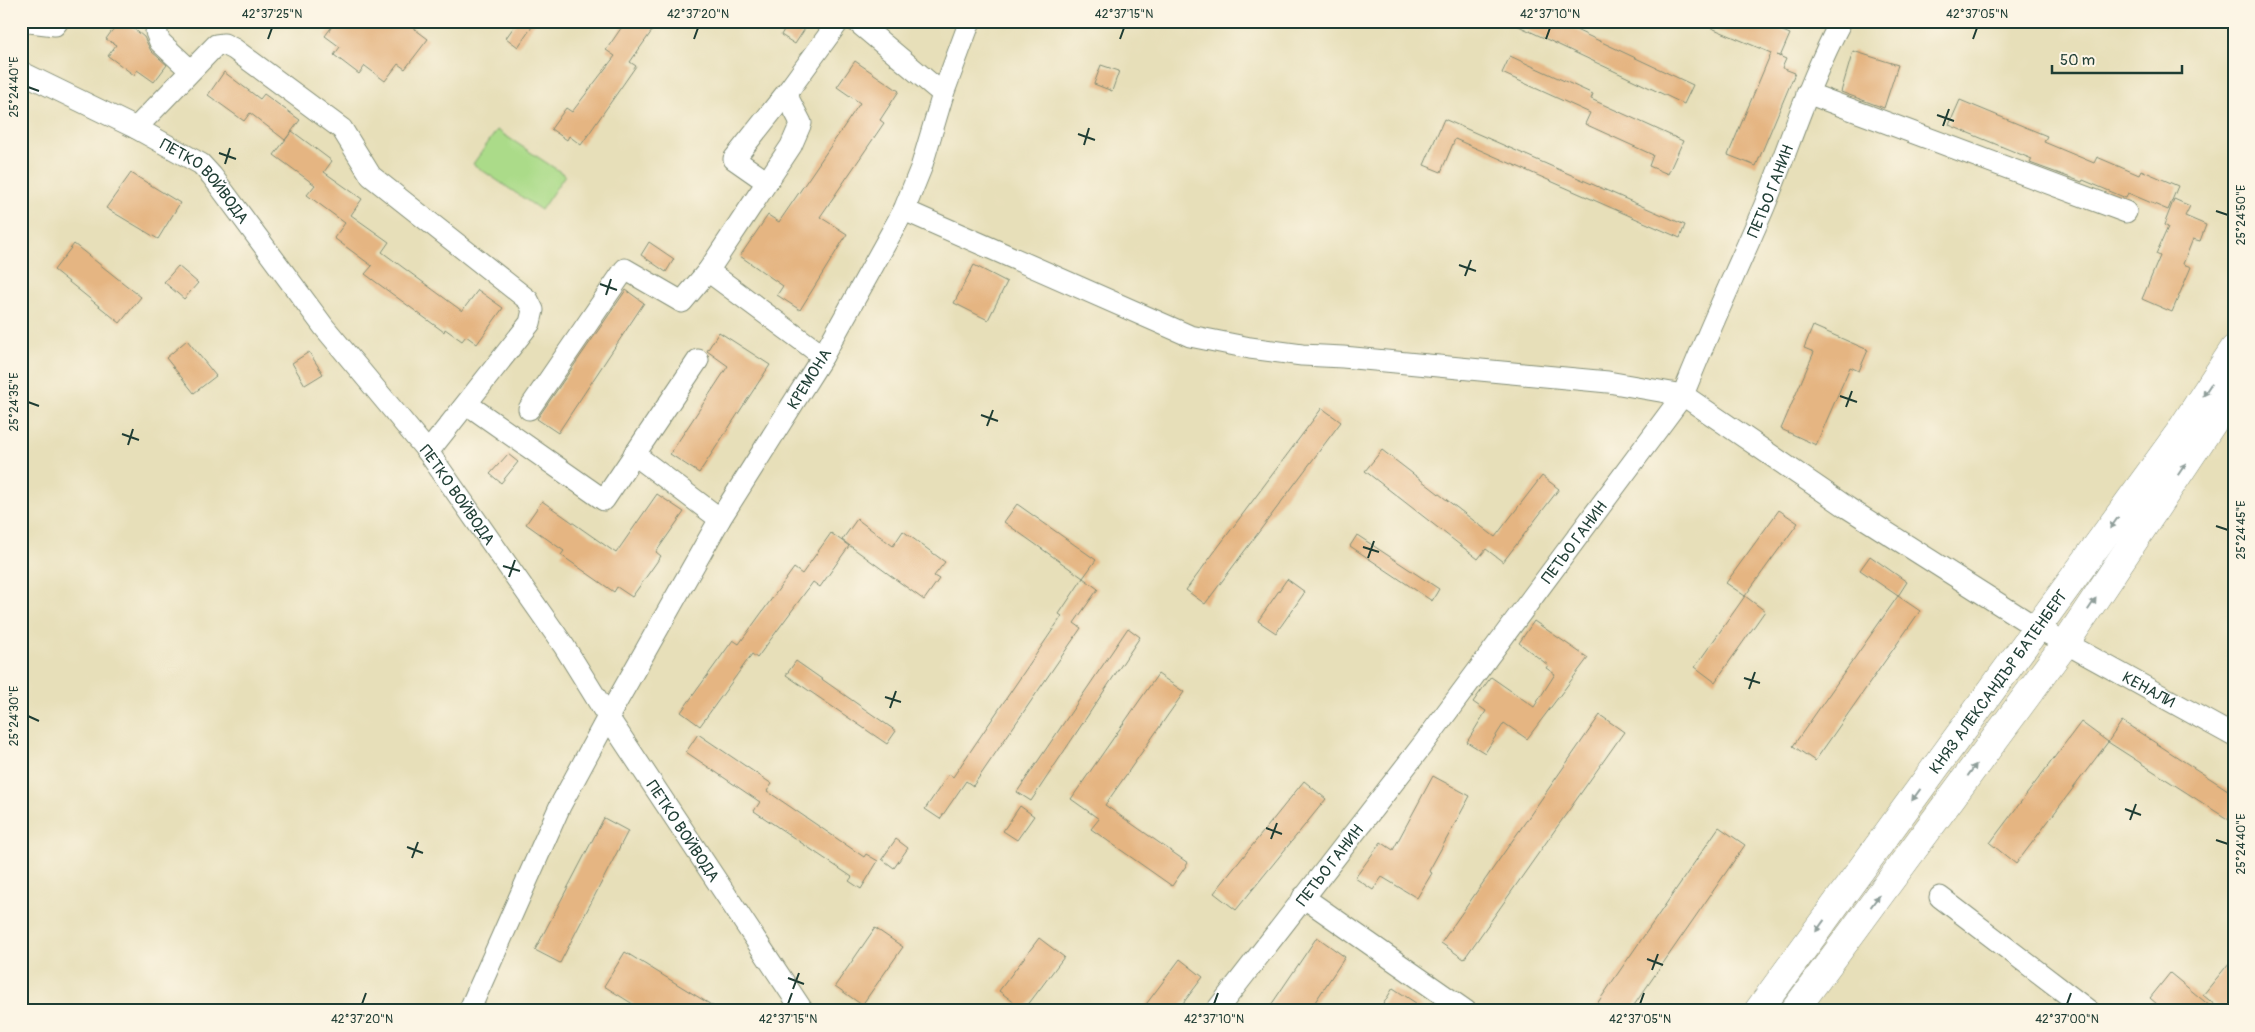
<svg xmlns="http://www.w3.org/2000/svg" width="2255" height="1032" font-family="Pangolin,sans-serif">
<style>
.green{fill:#abdb89;stroke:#658c5e}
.building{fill:#e5b582}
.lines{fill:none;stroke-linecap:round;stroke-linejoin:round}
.street-casing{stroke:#838e76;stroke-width:23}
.primary-casing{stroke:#838e76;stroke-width:29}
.street{stroke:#fff;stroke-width:21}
.primary{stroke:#fff;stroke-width:28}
.oneway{fill:#8f9e9a}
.ticks{fill:none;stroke:#1f3d34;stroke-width:2}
.labels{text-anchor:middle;stroke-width:4.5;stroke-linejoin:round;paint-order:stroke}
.street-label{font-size:16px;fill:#1f3d34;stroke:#fcf5e5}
.neatline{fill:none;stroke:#1f3d34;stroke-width:2}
.ticks-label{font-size:12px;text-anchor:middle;fill:#1f3d34}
</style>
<rect width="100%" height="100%" fill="#fcf5e5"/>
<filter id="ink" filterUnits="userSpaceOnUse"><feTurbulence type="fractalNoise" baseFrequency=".02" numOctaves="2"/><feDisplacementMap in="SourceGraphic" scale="10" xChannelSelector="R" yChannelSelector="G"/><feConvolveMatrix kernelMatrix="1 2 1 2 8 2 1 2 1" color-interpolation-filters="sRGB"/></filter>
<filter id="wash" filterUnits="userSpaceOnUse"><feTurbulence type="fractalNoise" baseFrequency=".0096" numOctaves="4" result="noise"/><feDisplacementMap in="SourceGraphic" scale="20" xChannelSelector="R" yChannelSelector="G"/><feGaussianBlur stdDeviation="1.12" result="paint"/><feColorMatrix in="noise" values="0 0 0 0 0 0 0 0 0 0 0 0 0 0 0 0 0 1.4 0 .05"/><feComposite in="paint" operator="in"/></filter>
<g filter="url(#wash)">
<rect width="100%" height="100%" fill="#e7dfb9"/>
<!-- green -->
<path class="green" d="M497,130L565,175L541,210L473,164Z"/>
<g id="blocks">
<!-- building -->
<path class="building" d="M119,21H137L133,28L144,37L151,51L167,65L154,82L137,70L134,75L108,56L116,45L106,39Z
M336,21H404L428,39L405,69L398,64L385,81L365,66L359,74L334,55L340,47L325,36Z
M518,21H536L518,47L506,38Z
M626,21H659L630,62L636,66L581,145L569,136L567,140L551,129L566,108L572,112L615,56L606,50Z
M789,21H810L795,44L781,35Z
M1508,21H1557L1693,85L1684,104Z
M1695,21H1759L1790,34L1780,57L1777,55L1786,59L1782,68L1795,73L1756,166L1728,155L1771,53Z
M1853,51L1898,65L1884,108L1841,92Z
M1510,56L1593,94L1591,99L1683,141L1668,174L1649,166L1653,155L1585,124L1590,113L1502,73Z
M855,61L899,91L880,120L884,123L820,217L847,234L800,310L777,295L783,286L740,256L768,215L779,222L860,103L837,87Z
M1101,65L1119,71L1112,91L1094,84Z
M224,72L260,99L264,94L300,120L285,140L250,113L244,121L208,95Z
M1960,100L2047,136L2044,142L2094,163L2097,157L2139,175L2141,170L2178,186L2168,210L2128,193L2126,198L2083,180L2082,182L2030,163L2032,159L1949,125Z
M1444,119L1685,225L1680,238L1455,139L1441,172L1424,165Z
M292,131L332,161L324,172L362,199L351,215L389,242L382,252L462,311L478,290L503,308L477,344L466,336L462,341L445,329L444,332L365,274L372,266L334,238L345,223L307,195L315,185L274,155Z
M131,173L180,203L158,239L106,208Z
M2174,199L2190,206L2185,216L2206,225L2200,241L2193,239L2183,264L2191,267L2172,312L2142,299L2160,256L2156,254L2168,227L2164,225Z
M649,242L674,259L666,272L641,255Z
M74,244L141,297L120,323L54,270Z
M974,265L1007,282L988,320L954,303Z
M178,266L198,283L184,299L164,282Z
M626,290L644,303L558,433L537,419Z
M1813,326L1868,350L1859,371L1850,367L1816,445L1781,429L1814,352L1804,348Z
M719,332L770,365L699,473L670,454L728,366L707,351Z
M187,340L216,376L194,393L166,358Z
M309,352L323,374L305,385L292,363Z
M1322,408L1341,422L1205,604L1186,590Z
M1382,450L1495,537L1542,476L1559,489L1503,562L1486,549L1478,559L1365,471Z
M508,454L518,462L501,483L490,474Z
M657,494L684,512L656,552L661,556L632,597L617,587L614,592L561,555L564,551L526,524L542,501L616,553Z
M1017,504L1096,560L1083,578L1004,522Z
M1779,510L1798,523L1745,596L1726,583Z
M857,519L893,546L903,531L945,562L934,576L939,579L924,600L842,540Z
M831,533L849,546L820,587L813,582L757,658L752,654L700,726L681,712L733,640L739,644L794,568L802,574Z
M1357,535L1439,589L1432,601L1350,546Z
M1870,556L1907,582L1898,596L1860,570Z
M1083,578L1098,589L1074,623L1081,628L973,786L966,781L940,819L925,809L949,774L953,777L1062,616L1059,614Z
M1287,579L1305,592L1276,633L1258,621Z
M1745,596L1765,611L1715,682L1695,667Z
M1898,596L1920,611L1815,761L1793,746Z
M1534,621L1588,658L1527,739L1504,723L1485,753L1467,742L1486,711L1473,702L1491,677L1534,707L1555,674L1546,668L1548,665L1519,643Z
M1128,628L1140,637L1031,801L1017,792Z
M796,661L896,731L887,744L786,675Z
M1158,674L1184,692L1105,805L1188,863L1172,886L1091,829L1099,819L1071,799Z
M1600,715L1624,732L1464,959L1441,943Z
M2122,721L2234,794V813L2229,820L2108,742Z
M2081,722L2108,742L2016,864L1990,843Z
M698,734L772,784L767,791L864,857L866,854L878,861L861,889L849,881L852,877L754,811L760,802L686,752Z
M1433,776L1470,796L1429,871L1432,873L1417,898L1382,877L1373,890L1355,878L1381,842L1393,850Z
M1304,781L1326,799L1236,910L1214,893Z
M1020,806L1034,816L1017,840L1003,831Z
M604,818L628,831L560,963L535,950Z
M1719,827L1745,845L1630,1011H1592Z
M896,839L908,848L894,868L882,859Z
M875,928L903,947L862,1005L835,986Z
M1317,937L1345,957L1309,1011H1267Z
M1039,938L1064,957L1024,1010L999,991Z
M625,952L721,1011H644L604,986Z
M2234,957V1011H2222L2203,995Z
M1180,959L1203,977L1177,1011H1141Z
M2170,973L2216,1011H2165L2150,998Z
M1393,988L1428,1011H1379Z"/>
</g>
</g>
<g filter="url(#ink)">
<use href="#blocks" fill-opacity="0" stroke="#838e76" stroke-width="1"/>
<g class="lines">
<defs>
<g id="street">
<path d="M21,21L55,25L58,21"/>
<path d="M160,21L156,32L160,42L190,70"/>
<path d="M856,21L943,94"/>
<path id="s1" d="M21,72L136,128L201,164L212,176L324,327L428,452L564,646L608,717L803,1011"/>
<path d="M1807,93L2126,212"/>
<path d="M136,128L216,45L224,44L234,49L342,129L371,176L528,300L533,310L530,323L428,452"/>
<path d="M767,182L734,159L788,91L839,21"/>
<path id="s2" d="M904,210L1190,336L1250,348L1302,355L1343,357L1608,382L1683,395L1848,508L2029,623L2234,736"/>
<path d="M708,271L823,356"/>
<path d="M467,404L604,500L698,360"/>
<path d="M529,409L625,269L682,302L708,271L791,146L801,123L789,100L788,91"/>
<path d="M634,454L720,519"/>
<path d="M1303,897L1466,1011"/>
<path d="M1940,897L2089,1011"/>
<path id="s3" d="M469,1011L560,806L608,717L720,519L823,356L904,210L921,168L943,94L970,21"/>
<path id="s4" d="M1216,1011L1424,743L1683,395C1708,331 1737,270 1764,207C1790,144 1809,81 1841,21"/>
</g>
<g id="primary">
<path id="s5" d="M1758,1011L2179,433L2234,349"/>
<path d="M1794,1011L2065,644L2234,391"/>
</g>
</defs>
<!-- street casing -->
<use href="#street" class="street-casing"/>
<!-- primary casing -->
<use href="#primary" class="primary-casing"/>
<!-- street -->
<use href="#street" class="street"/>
<!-- primary -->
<use href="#primary" class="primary"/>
</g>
<!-- one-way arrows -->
<defs><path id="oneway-solid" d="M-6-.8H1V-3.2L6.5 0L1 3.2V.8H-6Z" transform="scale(1.25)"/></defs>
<g class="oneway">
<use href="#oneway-solid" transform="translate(2207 390) rotate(123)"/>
<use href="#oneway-solid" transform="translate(2182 469) rotate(-56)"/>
<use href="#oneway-solid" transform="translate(2114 523) rotate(126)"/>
<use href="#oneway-solid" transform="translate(2092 604) rotate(-56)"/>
<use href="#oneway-solid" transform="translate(1972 770) rotate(-54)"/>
<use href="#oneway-solid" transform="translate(1916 795) rotate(126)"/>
<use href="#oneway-solid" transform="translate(1875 901) rotate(-54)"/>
<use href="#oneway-solid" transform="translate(1820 926) rotate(126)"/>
</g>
</g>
<!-- ticks -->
<path class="ticks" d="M268,39L272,28M694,39L698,28M1120,39L1124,28M1546,39L1550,28M1973,39L1977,28M28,87L39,91M1937,115L1954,121M1943,126L1949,109M1078,134L1095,140M1084,145L1089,128M219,153L236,159M225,164L230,148M2216,211L2228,215M1459,265L1476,271M1465,276L1471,260M600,284L617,290M606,295L611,279M1840,396L1857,402M28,402L39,406M1846,407L1852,391M981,415L998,421M987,426L993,410M122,434L139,440M128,445L133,429M2216,526L2228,530M1363,547L1379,552M1368,558L1374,541M503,566L520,571M509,577L515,560M1744,678L1760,683M1749,689L1755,672M885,697L901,702M890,708L896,691M28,716L39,721M2125,809L2141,815M2130,820L2136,804M1266,828L1282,834M1271,839L1277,823M2216,840L2228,844M407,847L423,853M412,858L418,842M1647,959L1663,965M1652,970L1658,954M788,978L804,984M793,989L799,973M362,1004L366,993M788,1004L792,993M1214,1004L1218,993M1640,1004L1644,993M2067,1004L2071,993"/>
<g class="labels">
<!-- street labels -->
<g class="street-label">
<text dy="6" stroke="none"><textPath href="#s1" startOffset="216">ПЕТКО ВОЙВОДА</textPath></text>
<text dy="6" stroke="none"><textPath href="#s4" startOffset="995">ПЕТЬО ГАНИН</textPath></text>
<text dy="6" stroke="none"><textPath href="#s3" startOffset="719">КРЕМОНА</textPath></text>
<text dy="6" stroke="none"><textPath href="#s1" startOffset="621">ПЕТКО ВОЙВОДА</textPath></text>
<text dy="6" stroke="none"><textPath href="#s4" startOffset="590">ПЕТЬО ГАНИН</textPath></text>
<text dy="6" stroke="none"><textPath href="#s5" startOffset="408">КНЯЗ АЛЕКСАНДЪР БАТЕНБЕРГ</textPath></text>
<text dy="6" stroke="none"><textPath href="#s2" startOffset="1361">КЕНАЛИ</textPath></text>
<text dy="6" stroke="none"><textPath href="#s1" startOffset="1026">ПЕТКО ВОЙВОДА</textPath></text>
<text dy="6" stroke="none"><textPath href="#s4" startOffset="185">ПЕТЬО ГАНИН</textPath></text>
</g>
</g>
<!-- margin -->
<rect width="2255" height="1032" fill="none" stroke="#fcf5e5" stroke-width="55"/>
<!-- scale -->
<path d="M2052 65v8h130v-8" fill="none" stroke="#1f3d34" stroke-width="2.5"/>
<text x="2060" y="65" font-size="15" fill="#1f3d34" stroke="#fcf5e5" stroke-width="4" paint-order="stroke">50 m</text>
<rect x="28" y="28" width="2200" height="976" class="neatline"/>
<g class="ticks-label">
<text x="272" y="18">42°37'25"N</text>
<text x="698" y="18">42°37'20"N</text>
<text x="1124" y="18">42°37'15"N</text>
<text x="1550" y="18">42°37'10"N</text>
<text x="1977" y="18">42°37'05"N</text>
<text transform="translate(14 87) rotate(-90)" y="4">25°24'40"E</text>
<text transform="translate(2241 215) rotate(-90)" y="4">25°24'50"E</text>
<text transform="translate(14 402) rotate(-90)" y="4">25°24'35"E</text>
<text transform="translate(2241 530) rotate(-90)" y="4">25°24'45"E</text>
<text transform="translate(14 716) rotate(-90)" y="4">25°24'30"E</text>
<text transform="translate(2241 844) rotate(-90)" y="4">25°24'40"E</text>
<text x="362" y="1023">42°37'20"N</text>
<text x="788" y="1023">42°37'15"N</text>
<text x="1214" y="1023">42°37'10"N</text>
<text x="1640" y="1023">42°37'05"N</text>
<text x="2067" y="1023">42°37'00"N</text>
</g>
</svg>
